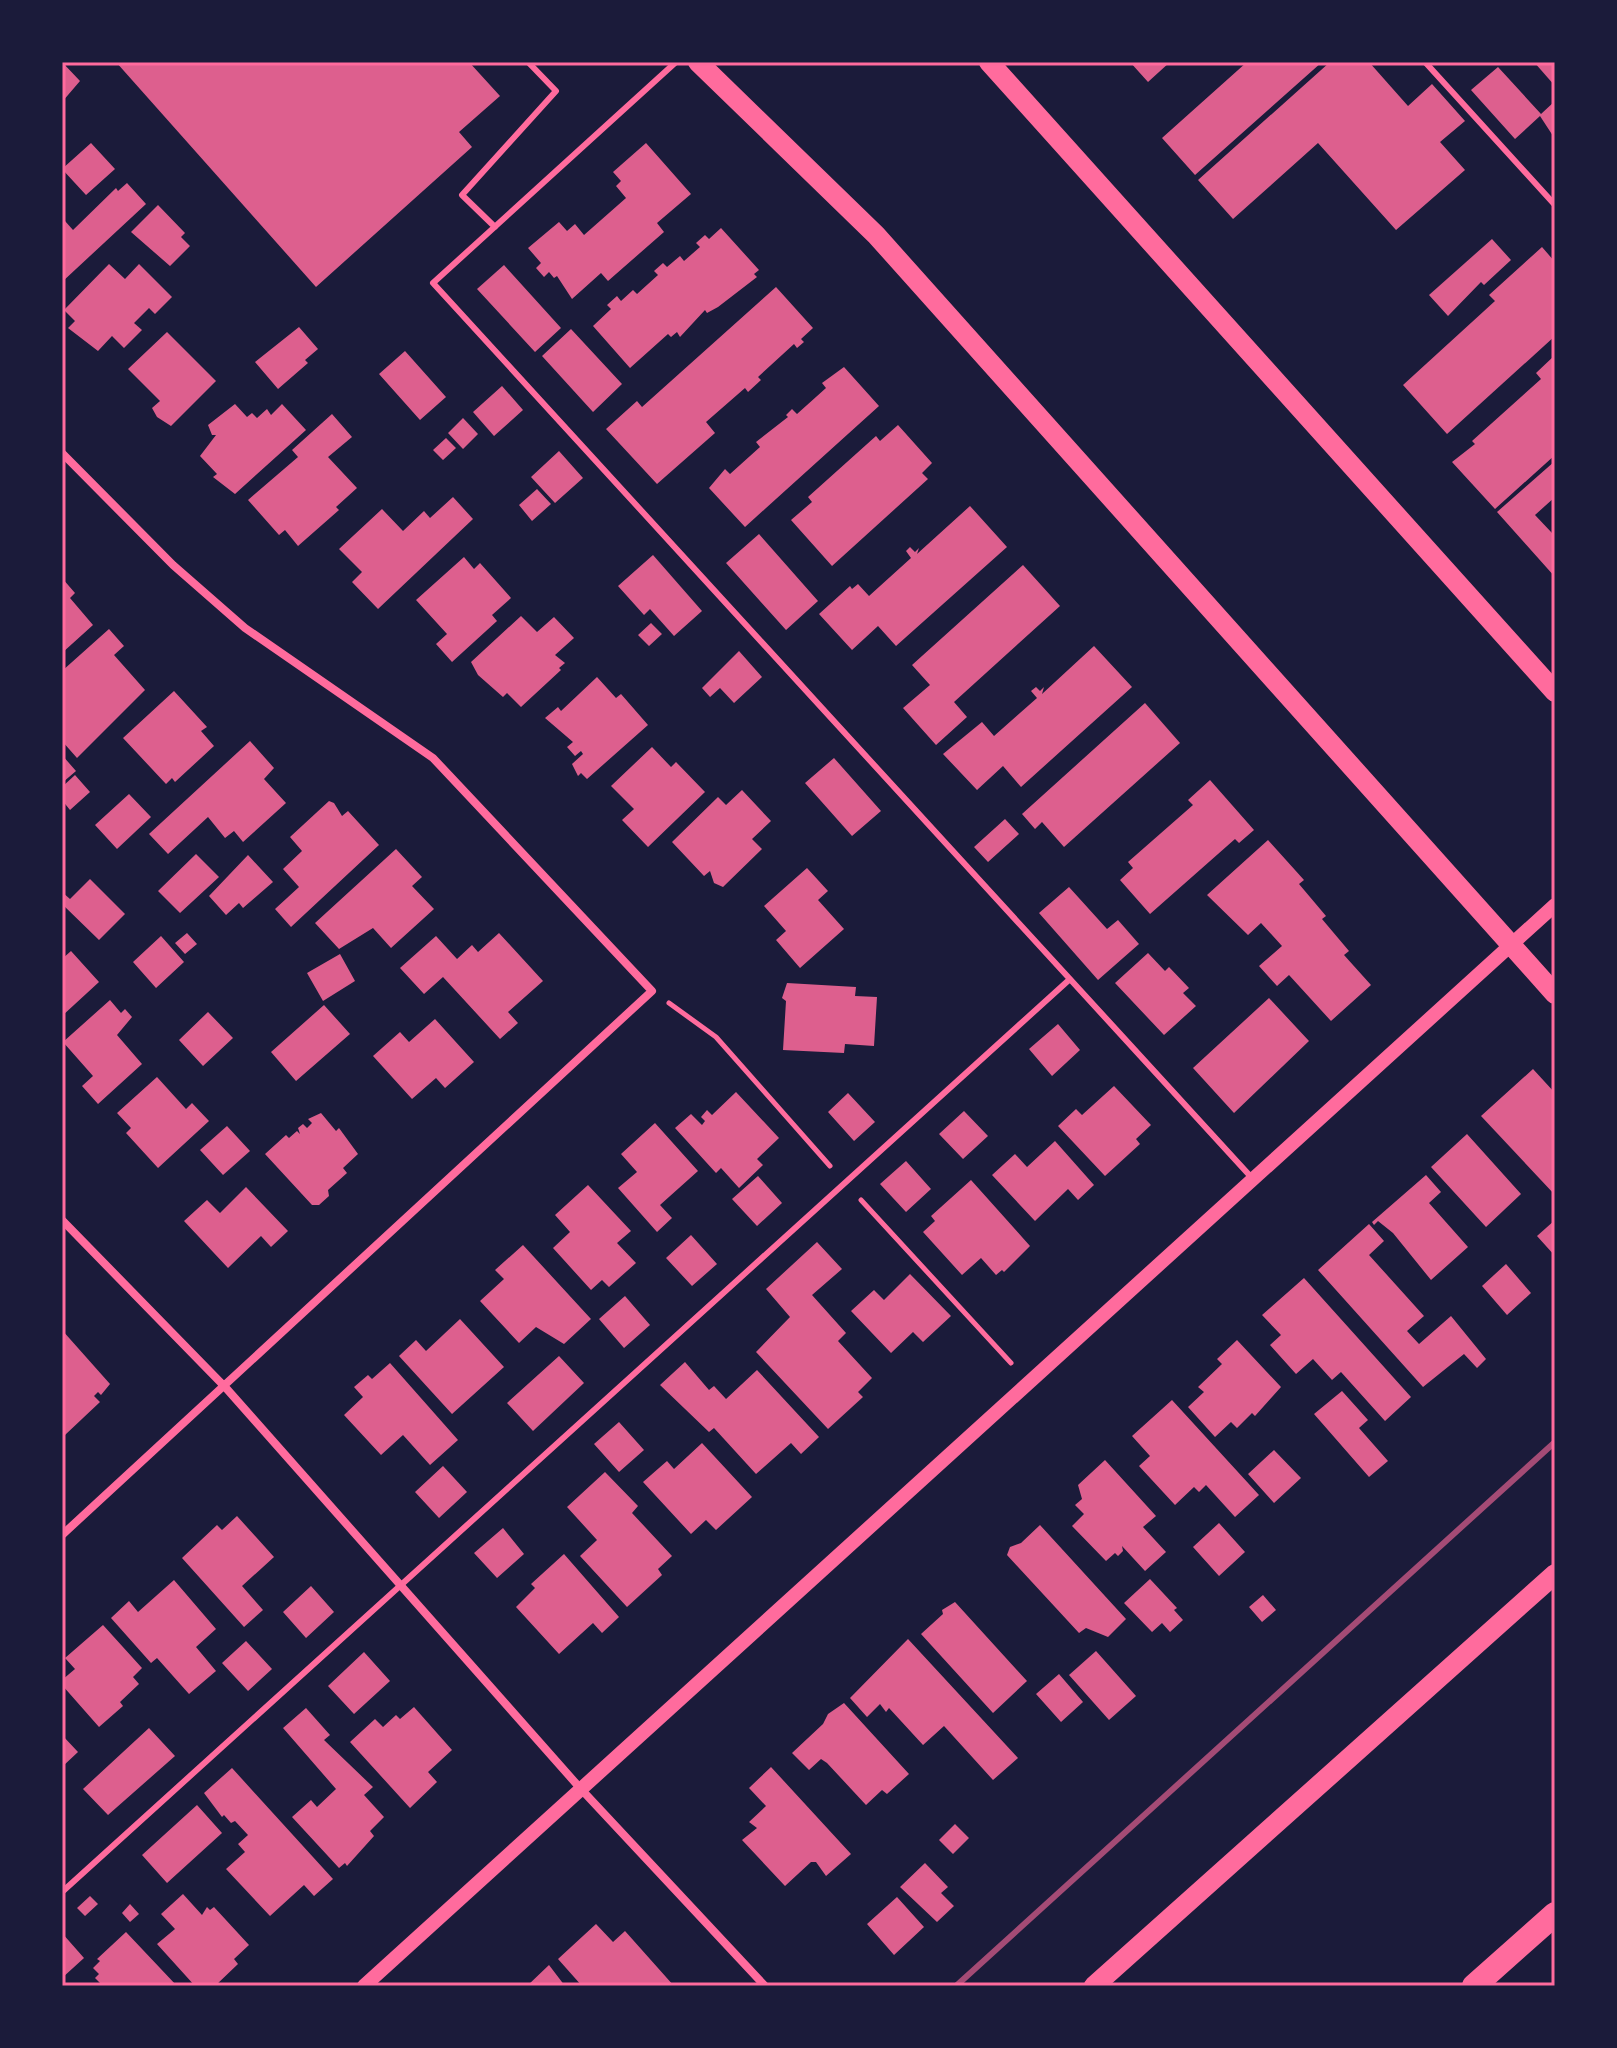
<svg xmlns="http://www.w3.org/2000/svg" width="1617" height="2048" font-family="Barlow,sans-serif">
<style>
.building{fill:#dd5f8e}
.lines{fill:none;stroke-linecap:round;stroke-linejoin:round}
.path{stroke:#ff6b9d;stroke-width:5}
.service{stroke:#ff6b9d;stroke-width:6}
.minor{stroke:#ff6b9d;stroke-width:8}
.tertiary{stroke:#ff6b9d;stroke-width:14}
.primary{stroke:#ff6b9d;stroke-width:20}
.motorway{stroke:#ff6b9d;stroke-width:24}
.rail{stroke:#a44b75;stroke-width:6}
.neatline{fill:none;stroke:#ff6b9d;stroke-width:3}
</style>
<rect width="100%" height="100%" fill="#1b1b3a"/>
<!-- building -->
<path class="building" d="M62,62L80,81L62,102Z
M116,62H469L500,96L459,132L472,147L316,287Z
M1130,62H1170L1148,82Z
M1247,62H1322L1195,175L1162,138Z
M1330,62H1369L1408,106L1432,84L1465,121L1440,142L1465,170L1396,230L1318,143L1233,219L1198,180Z
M1534,62H1555V86Z
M1498,67L1541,114L1555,101V139L1540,116L1515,139L1471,90Z
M91,143L115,169L86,195L62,169Z
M646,143L691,194L657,223L664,232L608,281L601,273L572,299L557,276L554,278L549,272L544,277L536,268L541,263L528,248L559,222L567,231L575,224L584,235L626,198L616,186L621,181L613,172Z
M127,183L146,204L62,282V224L65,221L73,230L116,188L118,191Z
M158,205L185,233L181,237L190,246L170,266L131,232Z
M721,228L759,270L754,274L757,277L718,307L707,313L705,310L680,337L677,332L671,337L668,334L630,368L593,326L611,309L607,305L617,296L621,301L633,290L637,294L658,275L654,271L663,263L667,267L680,256L684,261L700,247L696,243L705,235L709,239Z
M1492,239L1511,260L1484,285L1481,282L1448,316L1429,295Z
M1542,247L1555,262V336L1447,434L1403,385L1495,301L1489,295Z
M109,264L125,279L139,264L172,297L155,314L149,308L134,323L142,330L124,348L112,336L98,351L68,328L75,321L64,310Z
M504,265L561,328L535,352L477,289Z
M776,287L813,328L801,339L804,342L797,348L794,344L758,377L761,380L748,392L745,388L706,422L715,433L657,484L606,429L637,401L642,407Z
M299,327L318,349L305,360L308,363L278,389L255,362Z
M571,329L622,384L593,412L542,356Z
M167,332L216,381L171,426L157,417L152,408L160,401L128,369Z
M405,351L446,397L420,420L379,374Z
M1555,355V455L1495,509L1452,462L1475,444L1472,441L1541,379L1536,373Z
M844,367L879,406L745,527L709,488L725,469L730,474L760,447L756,442L788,417L786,415L792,409L797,414L826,388L822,383Z
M502,386L523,410L494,436L473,412Z
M235,404L247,417L252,413L257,418L267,409L271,415L282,404L306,430L235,494L213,477L217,474L200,456L216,435H212L208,425Z
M332,414L352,437L328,457L357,488L336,507L339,510L298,546L285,530L279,535L248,500L298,457L292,450Z
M463,418L478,434L463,449L448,433Z
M898,425L932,463L922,473L928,479L832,566L791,520L812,502L808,497L876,436L880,441Z
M446,438L456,448L443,460L433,450Z
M559,451L583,478L555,503L531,477Z
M1555,461V497L1535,515L1552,533L1555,530V577L1497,512Z
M537,489L551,504L532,521L519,505Z
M453,497L473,519L378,609L352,582L362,572L339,549L382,509L403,531L424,511L430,518Z
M970,506L1007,547L896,646L878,626L852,650L819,614L850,586L852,589L858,584L869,596L911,558L906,551L910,547L915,552L919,548L917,554Z
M759,534L818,601L786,630L726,563Z
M653,555L702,611L674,636L650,609L644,615L618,586Z
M464,557L474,569L480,563L511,598L492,615L497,621L452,662L436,644L447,634L416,600Z
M1023,565L1060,606L954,702L967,717L936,745L903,708L930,685L912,665Z
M62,578L75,593L70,598L93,625L62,653Z
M521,616L537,632L554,617L574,638L555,655L565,663L559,668L561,670L521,707L507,693L503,697L478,675L471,662Z
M651,623L662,634L649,646L638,635Z
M109,629L124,646L114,655L145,690L77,758L62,741V671Z
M1094,646L1132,687L1021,787L1003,766L977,790L943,754L982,722L994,736L1037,698L1031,691L1036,687L1040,691L1044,687L1042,694Z
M739,651L762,677L734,703L720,688L710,697L702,688Z
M597,677L616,698L621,694L648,725L587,779L581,773L578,776L572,764L583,754L581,751L575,756L567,747L573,742L545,718L558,707L561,711Z
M174,691L207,727L201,731L214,746L175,782L172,778L166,784L123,738Z
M1145,703L1180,743L1064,847L1042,822L1035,829L1022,814Z
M250,741L274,768L264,779L286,803L243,842L234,831L225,838L208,817L168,854L149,834Z
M652,747L671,767L676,762L705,792L648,847L622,820L634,809L611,786Z
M62,755L76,771L62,783Z
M834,758L881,811L852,836L805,783Z
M75,775L90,792L70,810L62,800V787Z
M1210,780L1254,830L1239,843L1235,839L1150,914L1120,880L1133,868L1128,862L1193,805L1188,800Z
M742,790L771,821L752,839L762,849L723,887L714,883L710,871L704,876L672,842L718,797L726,805Z
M129,794L151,817L117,849L95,825Z
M329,801L334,803L342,816L348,811L379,845L291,927L275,909L299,887L283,869L302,851L290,837Z
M1005,819L1019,834L988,862L974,847Z
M1268,840L1304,880L1299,884L1326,916L1322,919L1349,951L1344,955L1371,985L1331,1021L1289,975L1277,986L1259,966L1282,946L1261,923L1248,935L1207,895Z
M396,849L422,877L412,886L434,909L391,948L373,928L339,949L315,923Z
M196,854L219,877L180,913L158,891Z
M248,855L273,882L243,908L239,903L226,915L209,896Z
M807,868L828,891L818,900L844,929L800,968L776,940L786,931L764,906Z
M90,879L125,914L99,940L62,904V892L70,899Z
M1069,887L1107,929L1118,920L1139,944L1098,980L1039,913Z
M187,933L197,944L185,954L175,943Z
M499,933L543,981L508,1012L518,1023L500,1039L443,977L424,994L400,968L436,936L457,959L472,945L478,952Z
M161,936L184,962L156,988L133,962Z
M71,951L99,982L62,1016V959Z
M1148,953L1165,971L1169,967L1189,988L1183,993L1196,1006L1164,1035L1115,983Z
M340,954L355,981L323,1001L307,973Z
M787,983L856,987L855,996L877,997L874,1046L845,1044L844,1053L783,1050L786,1001L782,998Z
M1269,998L1309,1041L1234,1113L1193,1068Z
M110,1000L121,1013L125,1009L132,1017L117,1035L142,1064L98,1104L82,1086L93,1076L63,1042Z
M324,1005L350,1034L296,1081L271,1052Z
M208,1012L233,1038L203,1066L179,1040Z
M435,1019L474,1062L445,1088L436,1078L412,1099L373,1056L400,1032L409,1042Z
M1058,1024L1080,1050L1052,1076L1029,1049Z
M1533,1069L1555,1093V1195L1481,1116Z
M157,1077L186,1109L192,1103L209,1121L158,1168L126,1133L131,1128L117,1113Z
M1114,1086L1151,1125L1136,1139L1140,1144L1105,1176L1058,1126L1076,1109L1082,1115Z
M736,1092L779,1138L757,1159L763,1165L739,1188L721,1168L716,1173L675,1128L691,1114L702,1125L705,1121L701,1117L707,1110L712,1115Z
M848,1093L875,1122L854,1141L828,1112Z
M964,1111L988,1136L963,1159L939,1134Z
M321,1113L336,1131L339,1128L358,1154L343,1168L347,1173L328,1190L329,1196L319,1205H312L265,1154L286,1135L289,1138L297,1131L300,1134L298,1128L303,1124L307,1128L312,1123L308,1119Z
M655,1123L698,1171L660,1205L672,1218L657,1232L618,1188L637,1172L621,1154Z
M227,1126L250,1151L223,1175L200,1150Z
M1467,1134L1521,1194L1486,1227L1431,1167Z
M1055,1141L1094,1185L1078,1200L1068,1189L1035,1221L992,1175L1015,1154L1027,1167Z
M906,1161L931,1189L906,1212L880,1184Z
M1426,1175L1441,1192L1429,1203L1468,1247L1431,1280L1393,1233L1378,1221L1374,1225L1372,1222Z
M758,1176L782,1203L757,1226L732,1199Z
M971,1180L1030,1246L1004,1272L1002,1270L996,1275L981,1258L962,1275L923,1232L935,1221L931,1216Z
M588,1185L631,1231L617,1243L636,1263L609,1287L602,1280L591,1290L553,1248L570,1232L555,1215Z
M246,1187L288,1231L271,1247L261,1236L228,1268L184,1221L207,1200L220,1213Z
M1555,1220V1256L1537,1236Z
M1369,1224L1384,1241L1369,1255L1424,1316L1407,1331L1419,1344L1451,1316L1486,1359L1477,1368L1464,1354L1423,1387L1318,1270Z
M691,1235L717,1264L692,1286L666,1258Z
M817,1242L842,1269L812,1295L846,1333L838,1341L872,1378L858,1392L863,1397L828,1429L756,1352L790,1317L766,1289Z
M523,1245L591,1319L564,1344L536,1327L519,1343L480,1301L504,1279L495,1270Z
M1506,1264L1531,1293L1507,1315L1482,1286Z
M910,1274L951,1316L923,1342L913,1332L891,1353L851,1311L874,1290L884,1300Z
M1304,1278L1411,1397L1385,1421L1341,1372L1332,1380L1313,1359L1296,1374L1270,1345L1281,1335L1262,1315Z
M625,1296L650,1325L624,1348L599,1319Z
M460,1319L504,1367L452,1414L399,1356L416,1340L426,1351Z
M62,1330L110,1384L101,1395L98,1392L94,1396L100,1402L65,1435Z
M1237,1340L1281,1387L1255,1416L1252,1413L1237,1428L1231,1422L1215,1437L1188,1407L1204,1392L1198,1387L1222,1364L1217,1359Z
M559,1356L584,1383L533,1431L507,1403Z
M685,1362L709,1390L714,1386L726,1399L757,1370L819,1437L801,1454L791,1443L756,1474L714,1428L709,1432L660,1385Z
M390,1363L458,1440L430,1465L403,1435L381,1455L344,1415L363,1397L354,1387L368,1375L372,1379Z
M1342,1391L1368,1420L1359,1428L1388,1461L1369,1477L1314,1414Z
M1172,1400L1259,1495L1235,1517L1206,1485L1199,1492L1194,1487L1175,1505L1139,1466L1150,1456L1132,1436Z
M619,1422L644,1450L619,1472L594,1444Z
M702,1443L752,1497L716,1530L706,1520L691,1534L643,1482L667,1461L674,1469Z
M1274,1450L1301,1478L1274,1503L1248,1474Z
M1105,1460L1156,1516L1143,1527L1166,1552L1145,1571L1122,1546L1123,1551L1118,1556L1115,1553L1106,1561L1072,1526L1084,1514L1075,1505L1082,1499L1078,1485Z
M443,1466L467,1492L439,1518L415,1492Z
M605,1472L638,1506L632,1513L672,1556L658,1569L662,1575L627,1607L580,1556L597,1540L567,1507Z
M237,1516L274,1557L242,1586L263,1610L244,1627L182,1558L217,1525L222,1530Z
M1219,1523L1245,1552L1219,1576L1193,1547Z
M1040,1525L1126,1619L1108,1637L1086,1628L1079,1633L1007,1555L1010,1547L1021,1543Z
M503,1528L524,1554L497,1578L474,1553Z
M564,1554L619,1617L602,1633L593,1623L559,1654L516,1607L535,1588L531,1584Z
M1150,1579L1177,1608L1174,1610L1183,1620L1170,1632L1162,1623L1152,1632L1124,1603Z
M174,1580L216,1629L196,1647L216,1671L189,1694L157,1658L151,1663L111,1618L129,1601L138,1612Z
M311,1586L334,1612L306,1638L283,1612Z
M1263,1595L1276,1610L1262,1622L1249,1607Z
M955,1602L1027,1681L993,1713L921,1634L943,1614L942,1610Z
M103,1625L142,1668L133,1677L139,1684L120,1702L123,1706L99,1727L62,1685V1680L75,1669L65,1658Z
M908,1639L1018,1758L993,1780L944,1726L923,1745L889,1708L886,1712L880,1704L867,1717L850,1698Z
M246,1641L272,1669L248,1691L222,1663Z
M1096,1651L1136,1696L1109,1720L1069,1675Z
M364,1652L390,1681L354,1714L328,1686Z
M1059,1674L1083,1702L1061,1722L1036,1694Z
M844,1703L909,1774L887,1794L882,1790L866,1805L827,1763L821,1759L809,1770L792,1753L823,1724L828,1714Z
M414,1707L452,1750L428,1772L437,1782L410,1808L350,1742L375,1719L383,1727L396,1715L400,1719Z
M306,1708L330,1735L324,1740L373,1787L364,1795L384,1817L370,1831L374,1836L347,1866L345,1863L339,1868L292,1817L311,1800L317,1807L336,1789L283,1728Z
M149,1728L175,1756L108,1815L83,1789Z
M62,1735L78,1752L62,1767Z
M771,1767L851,1854L826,1876L816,1862H811L785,1886L742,1840L757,1828L749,1822L766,1806L749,1788Z
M232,1768L333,1879L314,1896L304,1885L270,1916L226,1869L245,1852L238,1844L248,1835L235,1821L231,1823L224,1815L222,1817L204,1793Z
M197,1805L222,1833L167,1883L142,1855Z
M955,1824L969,1838L953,1854L939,1840Z
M925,1863L948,1887L941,1893L954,1906L937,1922L900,1887Z
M183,1894L202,1915L207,1907L210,1910L214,1907L249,1945L234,1959L238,1964L215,1986H195L157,1944L175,1929L161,1914Z
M90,1896L98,1904L85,1916L77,1908Z
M897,1897L924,1927L894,1955L867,1924Z
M130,1904L139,1914L130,1922L122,1913Z
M596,1924L613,1942L625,1931L674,1986H582L558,1959Z
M126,1932L177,1986H103L95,1978L99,1974L93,1968L100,1961L97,1959Z
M62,1933L84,1958L62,1978Z
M549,1965L565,1986H527Z"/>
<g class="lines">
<!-- path -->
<path class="path" d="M669,1003L716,1037L830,1166
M861,1200L1011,1363"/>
<!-- service -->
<path class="service" d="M676,62L433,283L1252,1178
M1425,62L1555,205
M495,227L462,195L556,91L528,62
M62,1892L1070,979"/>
<!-- minor -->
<path class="minor" d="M62,453L173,565L245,628L433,758L652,991L62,1535
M62,1220L226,1388L580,1788L765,1986"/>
<!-- tertiary -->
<path class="tertiary" d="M364,1986L1555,905"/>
<!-- primary -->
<path class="primary" d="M698,62L876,235L1555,994
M989,62L1555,692
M1094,1986L1555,1574"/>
<!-- motorway -->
<path class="motorway" d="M1474,1986L1555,1914"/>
<!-- rail -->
<path class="rail" d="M956,1986L1555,1442"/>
</g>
<!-- border -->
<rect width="1617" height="2048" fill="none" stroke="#1b1b3a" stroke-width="128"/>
<rect x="64" y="64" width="1489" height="1920" class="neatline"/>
</svg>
